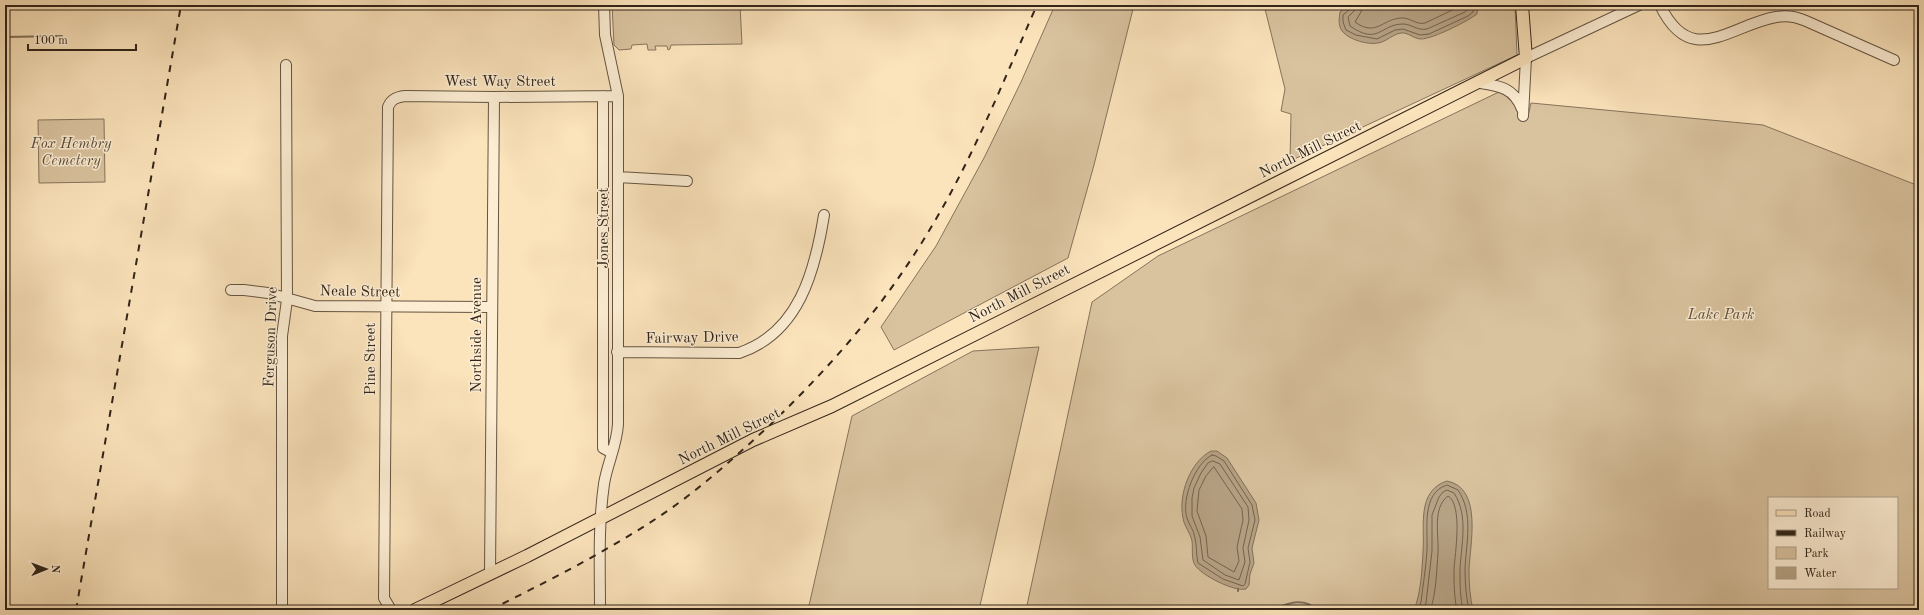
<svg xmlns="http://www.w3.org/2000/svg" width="1924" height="615" font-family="'Old Standard TT',serif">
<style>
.green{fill:#d9c39f;stroke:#85745c;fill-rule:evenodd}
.water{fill:#b6a284;stroke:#817059}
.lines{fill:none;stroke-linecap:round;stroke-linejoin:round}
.shore{stroke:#74634e;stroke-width:1}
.stream{stroke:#817059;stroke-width:2}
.minor-casing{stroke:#645442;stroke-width:12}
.major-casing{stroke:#312419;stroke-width:14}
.minor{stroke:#fcedd3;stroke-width:10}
.major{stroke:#fbe3bb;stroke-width:12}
.rail{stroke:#312419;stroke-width:2;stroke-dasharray:7 7;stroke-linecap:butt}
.labels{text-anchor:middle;stroke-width:3;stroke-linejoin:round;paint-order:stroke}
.street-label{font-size:15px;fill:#312419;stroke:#fcedd3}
.park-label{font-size:15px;font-style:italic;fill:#5b4c3a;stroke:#fcedd3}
</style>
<rect width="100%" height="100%" fill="#fbe3bb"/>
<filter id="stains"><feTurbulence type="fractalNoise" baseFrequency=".005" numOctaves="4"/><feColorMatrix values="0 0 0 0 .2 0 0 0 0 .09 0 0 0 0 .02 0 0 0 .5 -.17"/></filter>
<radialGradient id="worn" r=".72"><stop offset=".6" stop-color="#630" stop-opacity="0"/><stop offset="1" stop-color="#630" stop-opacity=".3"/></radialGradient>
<!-- green -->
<path class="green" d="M612,5H740L742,44L671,45L670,49L668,50L667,46H655L656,50H648L647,44L632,45L631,49L619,50L614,45Z
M1055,5H1134L1094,165L1068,258L894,350L881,327L936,246L985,156L1021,82Z
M1264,5H1515L1517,55L1290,161L1291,114L1281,111L1285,89Z
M1503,90C1512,95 1518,106 1518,116H1528L1531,103L1763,125L1919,186V610H1026L1092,302L1158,256ZM1769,498H1897V588H1769Z
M104,119L105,182L39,183L38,120Z
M1039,347L979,610H808L852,416L973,351Z"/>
<!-- water -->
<path class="water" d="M1354,5H1478L1477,14C1468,21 1433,39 1421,39C1414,39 1408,32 1401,33C1393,34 1386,42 1378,43C1368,45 1350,40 1343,32C1338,27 1339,19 1340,12L1346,7Z
M1211,451H1217L1227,458L1256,503L1259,520L1252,548L1254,563L1250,574L1249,585L1246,589C1234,592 1201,575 1195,565C1191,559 1193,548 1192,541C1190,532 1184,526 1183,518C1178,495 1190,462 1211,451Z
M1447,481C1483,488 1470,544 1469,570C1469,584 1470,597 1473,610H1414C1421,593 1422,570 1423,552C1425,527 1416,491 1447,481Z"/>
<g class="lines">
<!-- shore -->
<path class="shore" d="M1351,5L1350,9L1343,15V22L1346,30L1356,35L1377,39L1395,30L1403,29L1420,35L1429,34L1468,16L1473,12L1474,5
M1356,5L1354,11L1348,17L1350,26C1379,46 1380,24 1403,24C1412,24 1417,31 1427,29L1465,12L1468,9L1469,5
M1362,5L1361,12L1355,22C1377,38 1383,17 1404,18C1412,19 1417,25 1425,23L1463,5
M1212,455L1216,456L1224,461L1252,505L1255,520L1248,548L1250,562L1245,584L1243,586L1223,579L1198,563C1196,555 1197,546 1195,538C1194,530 1189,525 1187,518C1181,500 1195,463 1212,455Z
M1213,461L1220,464L1248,507L1249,520L1243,548L1245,562L1239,580L1225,575L1203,560L1200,537L1192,516V498L1194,488L1201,473L1208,463Z
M1214,467L1242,509L1243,520L1237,547L1239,561L1234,572L1208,557L1206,536L1197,511L1199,490L1206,476Z
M1418,610L1421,602C1423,585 1426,568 1427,550C1428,530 1421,493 1447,485L1458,490C1474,514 1466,543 1465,569C1465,583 1466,596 1469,610
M1424,610L1426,603L1432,551V515L1439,497L1443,492L1447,490L1454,493C1469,516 1461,545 1460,570C1460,584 1460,597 1463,610
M1430,610C1436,597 1437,567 1438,552C1439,535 1432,508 1448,496C1463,505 1455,554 1454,569C1454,583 1454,596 1457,610"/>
<!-- stream -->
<path class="stream" d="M5,37L62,36
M1238,591V589
M1271,610C1287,604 1303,596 1317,610"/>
<defs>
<path id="minor" d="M1660,5C1691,70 1730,25 1776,17C1787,15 1797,17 1806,21L1894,60
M1480,83C1500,86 1514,88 1522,109
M603,96V448L612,453
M1523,116L1526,58L1639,5
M618,177L687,181
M231,290H244L268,293L315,306L491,307
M617,352L739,353C799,333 815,271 824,215
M490,574L494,97
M282,610V336L287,300L286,65
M391,610L384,598L388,107C391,99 397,97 405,96L494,97L618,96
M600,610C600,568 598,526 604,484C607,464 617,445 618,424V96L605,35L604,5"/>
<path id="major" d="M415,610L527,556L753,440L832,406L1526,58L1522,5"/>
</defs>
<!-- minor casing -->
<use href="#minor" class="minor-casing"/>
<!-- major casing -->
<use href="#major" class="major-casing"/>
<!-- minor -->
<use href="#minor" class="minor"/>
<!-- major -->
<use href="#major" class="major"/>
<!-- rail -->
<path class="rail" d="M76,610L181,5
M490,610C548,581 606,552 660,516C699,490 735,457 770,425C837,360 889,300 936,219C976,151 1005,77 1037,5"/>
</g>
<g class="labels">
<!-- street labels -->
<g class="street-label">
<text x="500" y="86">West Way Street</text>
<text transform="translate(1310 149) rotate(-26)" y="5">North Mill Street</text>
<text transform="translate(603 228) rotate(-90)" y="5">Jones Street</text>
<text transform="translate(360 291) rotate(1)" y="5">Neale Street</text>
<text transform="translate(1019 293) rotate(-27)" y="5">North Mill Street</text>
<text transform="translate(476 335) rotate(-90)" y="5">Northside Avenue</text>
<text transform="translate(270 337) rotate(-88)" y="5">Ferguson Drive</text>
<text transform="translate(692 337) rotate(-1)" y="5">Fairway Drive</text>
<text transform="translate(370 359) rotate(-90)" y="5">Pine Street</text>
<text transform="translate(729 436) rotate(-26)" y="5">North Mill Street</text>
</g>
<!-- park labels -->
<g class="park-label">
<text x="71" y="148">Fox Hembry<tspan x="71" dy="17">Cemetery</tspan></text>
<text x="1721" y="319">Lake Park</text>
</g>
</g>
<!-- margin -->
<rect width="1924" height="615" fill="none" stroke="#fbe3bb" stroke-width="20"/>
<rect x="6" y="6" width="1912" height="603" fill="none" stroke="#312419" stroke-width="2"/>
<rect x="10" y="10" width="1904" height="595" fill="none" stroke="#312419"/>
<!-- legend -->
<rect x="1768" y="497" width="130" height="92" fill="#fcedd3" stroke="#ab9d89"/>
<rect x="1776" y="510" width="20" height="6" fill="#fbe3bb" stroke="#ab9d89"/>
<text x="1804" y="517" font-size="12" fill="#312419">Road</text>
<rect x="1776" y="530" width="20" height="6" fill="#312419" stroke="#ab9d89"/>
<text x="1804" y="537" font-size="12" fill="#312419">Railway</text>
<rect x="1776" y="547" width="20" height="12" fill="#d9c39f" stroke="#ab9d89"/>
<text x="1804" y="557" font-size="12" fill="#312419">Park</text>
<rect x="1776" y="567" width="20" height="12" fill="#b6a284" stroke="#ab9d89"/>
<text x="1804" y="577" font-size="12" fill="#312419">Water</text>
<!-- north arrow -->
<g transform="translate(46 569) rotate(89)" stroke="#fcedd3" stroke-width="3" paint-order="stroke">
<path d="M0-3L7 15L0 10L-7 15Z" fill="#312419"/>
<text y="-6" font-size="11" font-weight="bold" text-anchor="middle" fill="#312419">N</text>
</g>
<!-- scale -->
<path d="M28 44v6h108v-6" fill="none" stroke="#312419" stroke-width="2"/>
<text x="34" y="44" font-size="12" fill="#312419" stroke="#fcedd3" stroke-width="3" paint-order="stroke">100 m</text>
<rect width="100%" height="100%" filter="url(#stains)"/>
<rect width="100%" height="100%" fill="url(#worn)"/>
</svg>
